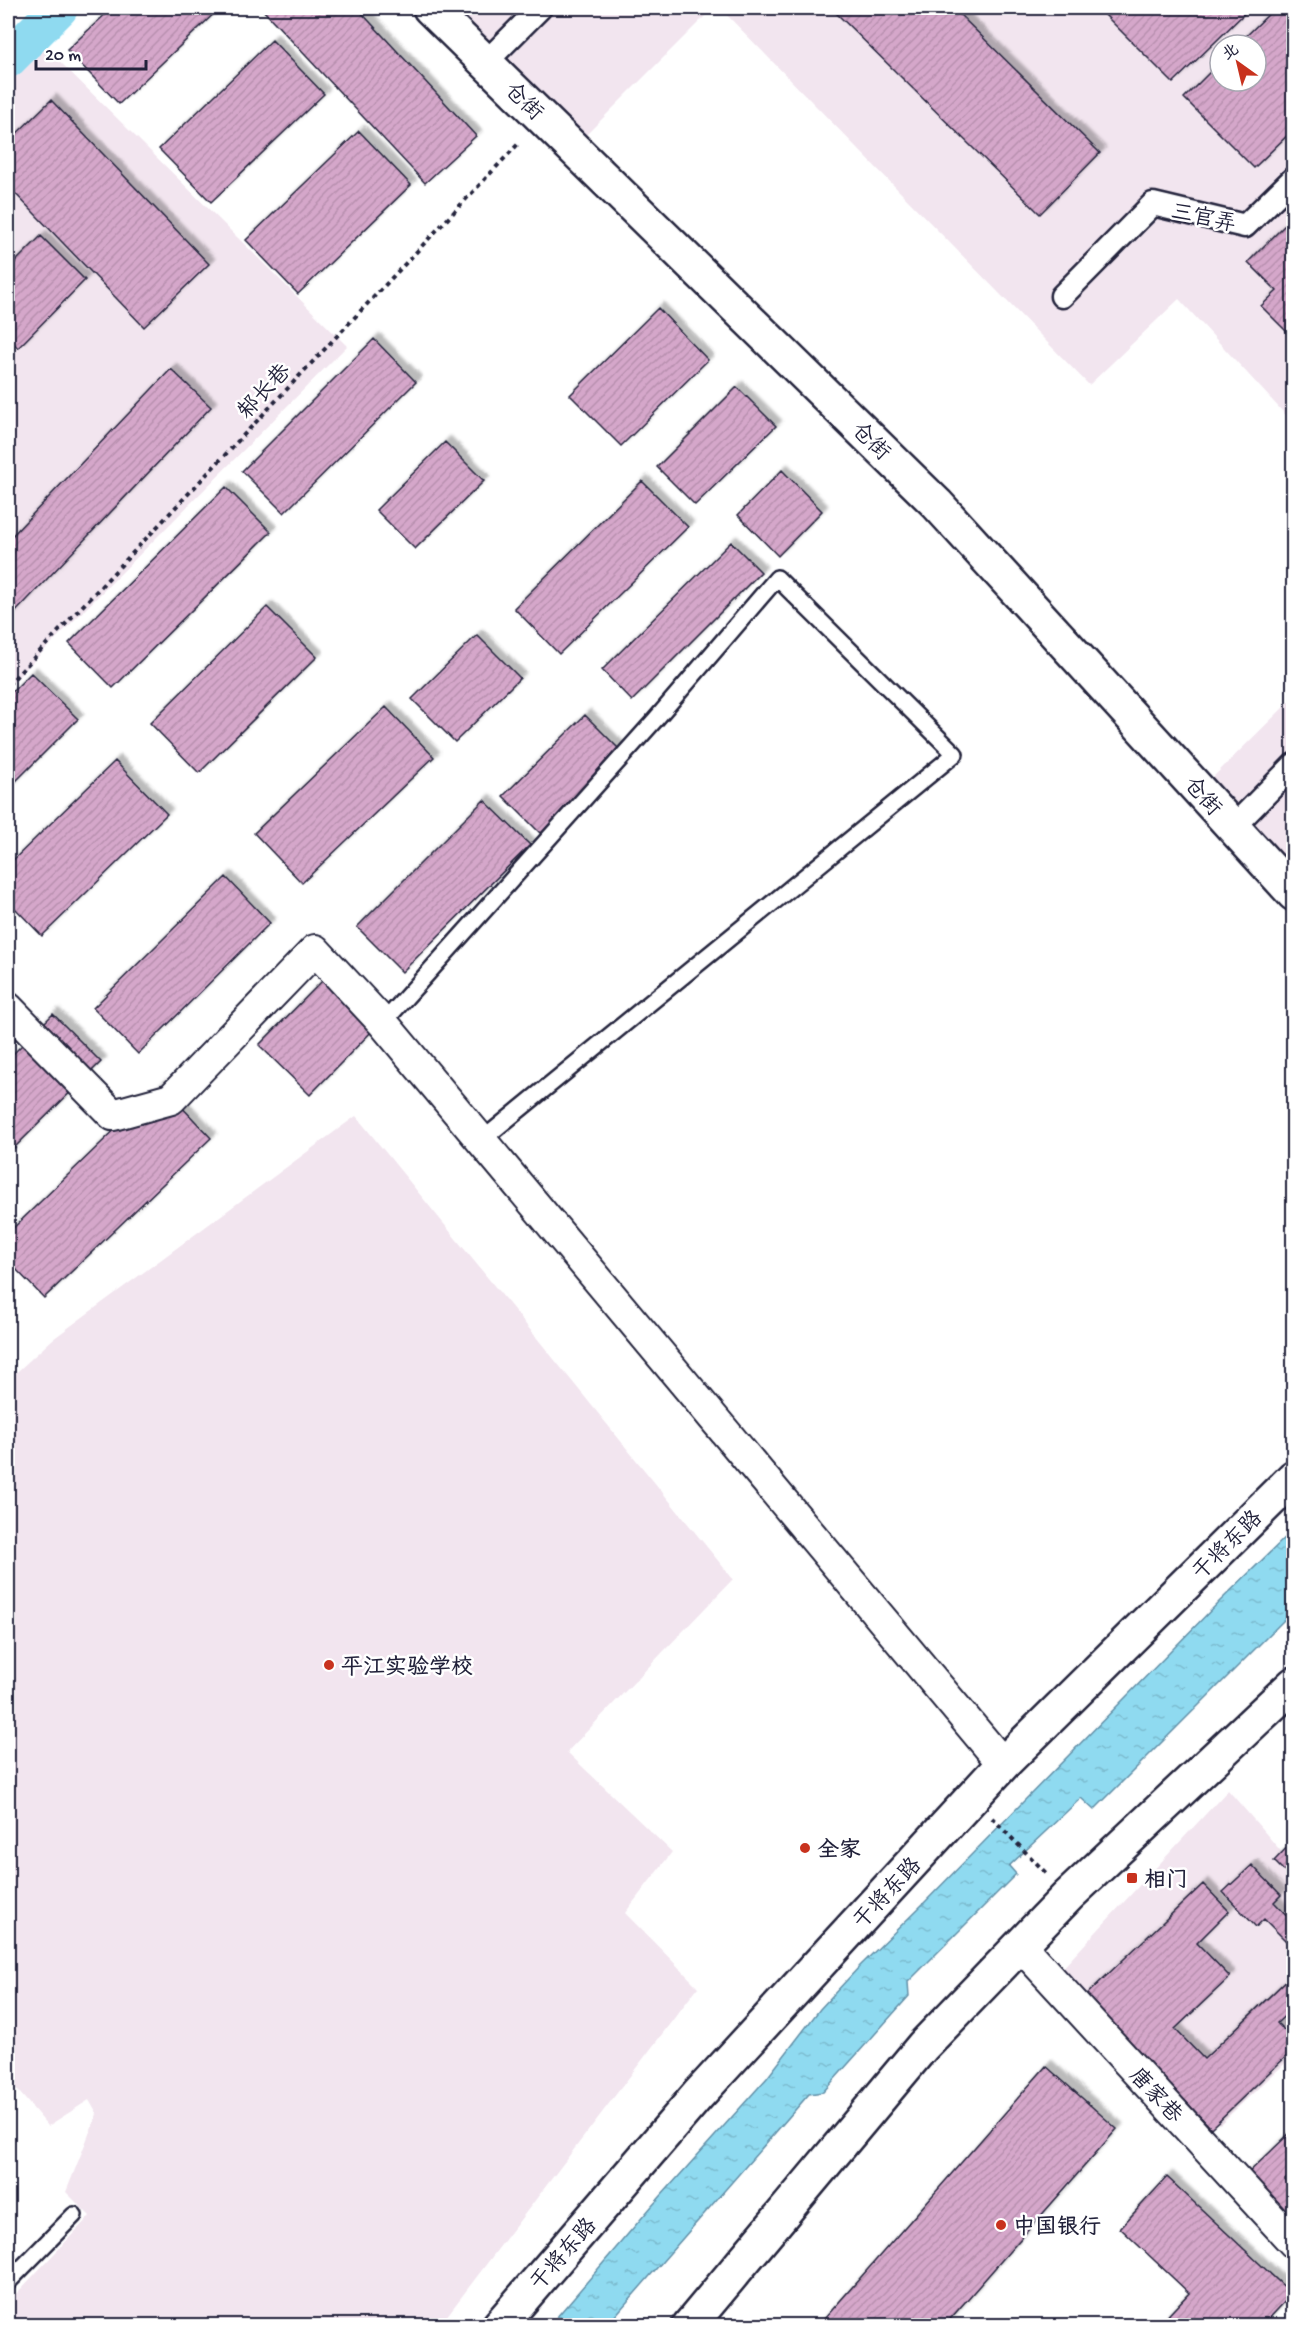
<svg xmlns="http://www.w3.org/2000/svg" width="1301" height="2333" font-family="'Gochi Hand','LXGW WenKai TC',sans-serif">
<style>
.built{fill:#f2e5ef;fill-rule:evenodd}
.water{fill:url(#water-ripples);stroke:#6390a8;stroke-width:1.5}
.lines{fill:none;stroke-linecap:round;stroke-linejoin:round}
.canal{stroke:#8fdaf0;stroke-width:38}
.building{fill:url(#building-hatch);stroke:#22223b;stroke-width:1.5;filter:url(#shadow)}
.service-casing{stroke:#22223b;stroke-width:20}
.pedestrian-casing{stroke:#22223b;stroke-width:27}
.minor-casing{stroke:#22223b;stroke-width:34}
.tertiary-casing{stroke:#22223b;stroke-width:38}
.primary-casing{stroke:#22223b;stroke-width:38}
.path{stroke:#22223b;stroke-width:4;stroke-dasharray:4.5 4.5;stroke-linecap:butt}
.service{stroke:#fff;stroke-width:15}
.pedestrian{stroke:#fff;stroke-width:22}
.minor{stroke:#fff;stroke-width:30}
.tertiary{stroke:#fff;stroke-width:33}
.primary{stroke:#fff;stroke-width:33}
.path-bridge{stroke:#22223b;stroke-width:4;stroke-dasharray:4.5 4.5;stroke-linecap:butt}
.poi-dot{fill:#c8321e;stroke:#fff;stroke-width:2}
.labels{text-anchor:middle;stroke-width:5;stroke-linejoin:round;paint-order:stroke}
.street-label{font-size:22px;fill:#22223b;stroke:#fff}
.poi-label{font-size:22px;font-weight:bold;fill:#22223b;stroke:#fff;text-anchor:start}
</style>
<defs>
<pattern id="water-ripples" width="26" height="14" patternUnits="userSpaceOnUse" patternTransform="scale(1.5)"><rect width="26" height="14" fill="#8fdaf0"/><path d="M2 4q2-2 4 0t4 0M15 11q2-2 4 0t4 0" fill="none" stroke="#7bbbcf"/></pattern>
<pattern id="building-hatch" width="6" height="6" patternUnits="userSpaceOnUse" patternTransform="scale(1.5)"><rect width="6" height="6" fill="#d5a7ca"/><path d="M-1 1l2-2M0 6l6-6M5 7l2-2" fill="none" stroke="#b78fae"/></pattern>
<filter id="shadow"><feDropShadow dx="5.5" dy="-5.5" stdDeviation="1.5" flood-color="#0004"/></filter>
</defs>
<rect width="100%" height="100%" fill="#fff"/>
<filter id="ink" filterUnits="userSpaceOnUse"><feTurbulence type="fractalNoise" baseFrequency=".0167" numOctaves="2"/><feDisplacementMap in="SourceGraphic" scale="12" xChannelSelector="R" yChannelSelector="G"/><feConvolveMatrix kernelMatrix="1 2 1 2 8 2 1 2 1" color-interpolation-filters="sRGB"/></filter>
<g filter="url(#ink)">
<!-- built -->
<path class="built" d="M456,8H713L585,136Z
M720,8H1293V423L1179,299L1089,385ZM1220,45H1256V81H1220Z
M33,35L347,346L8,687V61Z
M1293,698V875L1208,782Z
M356,1116L733,1579L567,1752L672,1852L625,1913L698,1987L440,2325H8V2287L16,2294L90,2216L66,2192L97,2114L89,2100L48,2126L8,2079V1380L53,1339Z
M1228,1790L1293,1865V2056L1220,2124L1079,2003L1059,1972Z"/>
<!-- water -->
<path class="water" d="M1293,1530V1611L1094,1810L1081,1798L1009,1866L1016,1874L908,1982L909,1996L823,2092L809,2094L607,2325H550L652,2206L767,2078L820,2009L860,1966L925,1902L1220,1601Z"/>
<g class="lines">
<!-- canal -->
<path class="canal" d="M8,59L59,8"/>
</g>
<!-- building -->
<path class="building" d="M112,8H220L119,104L67,50Z
M261,8H357L476,136L425,183Z
M831,8H953L1100,153L1040,214Z
M1098,8H1250L1173,83Z
M1275,8H1294V129L1254,168L1184,98L1220,62V81H1256V45H1237Z
M272,40L324,94L211,202L159,149Z
M51,100L209,264L144,327L8,186V142Z
M359,131L411,185L298,294L246,240Z
M1294,216V339L1261,306L1277,291L1248,262Z
M41,236L85,280L18,348L8,337V269Z
M658,308L708,360L621,446L570,395Z
M374,339L416,382L284,513L242,471Z
M171,369L211,407L8,620V540Z
M737,387L776,426L695,505L657,467Z
M445,442L484,481L415,549L376,510Z
M782,470L822,511L778,556L738,515Z
M642,481L688,527L559,654L514,608Z
M226,487L271,532L113,688L69,643Z
M731,542L761,572L632,701L602,670Z
M267,607L317,657L199,773L150,723Z
M477,635L520,678L455,742L412,699Z
M31,673L78,719L8,789V696Z
M386,707L434,757L302,883L254,833Z
M585,715L623,753L541,834L503,796Z
M115,761L167,814L42,936L8,901V865Z
M484,800L530,845L402,972L357,927Z
M226,877L270,923L138,1054L93,1008Z
M323,980L374,1029L310,1095L259,1045Z
M8,1009L27,1029L8,1048Z
M53,1014L101,1062L8,1154V1059Z
M161,1085L211,1138L44,1298L8,1261V1233Z
M1294,1840V1881L1274,1861Z
M1252,1865L1281,1895L1274,1902L1294,1923V1949L1264,1919L1256,1927L1223,1892Z
M1203,1884L1229,1911L1197,1943L1230,1977L1175,2029L1204,2059L1294,1973V2007L1277,2023L1294,2040V2049L1211,2128L1085,1996Z
M1046,2066L1117,2129L944,2326H818Z
M1294,2129V2171L1285,2180L1294,2189V2219L1288,2224L1243,2178Z
M1167,2177L1292,2294L1262,2326H1158L1189,2293L1120,2228Z"/>
<g class="lines">
<defs>
<path id="service" d="M383,1023L655,720L777,578L955,754L482,1140
M8,2282L74,2215"/>
<path id="pedestrian" d="M486,62L540,8
M1062,296L1153,204L1245,226L1294,178
M1233,827L1294,765"/>
<path id="minor" d="M8,1008L113,1115L171,1099L315,950L383,1023L1003,1764
M1020,1945L1294,2243"/>
<path id="tertiary" d="M430,8L937,504L1294,894"/>
<path id="primary" d="M499,2326L698,2095L1003,1764L1294,1477
M689,2326L923,2046L1068,1896L1294,1684"/>
</defs>
<!-- service casing -->
<use href="#service" class="service-casing"/>
<!-- pedestrian casing -->
<use href="#pedestrian" class="pedestrian-casing"/>
<!-- minor casing -->
<use href="#minor" class="minor-casing"/>
<!-- tertiary casing -->
<use href="#tertiary" class="tertiary-casing"/>
<!-- primary casing -->
<use href="#primary" class="primary-casing"/>
<!-- path -->
<path class="path" d="M8,685L519,143"/>
<!-- service -->
<use href="#service" class="service"/>
<!-- pedestrian -->
<use href="#pedestrian" class="pedestrian"/>
<!-- minor -->
<use href="#minor" class="minor"/>
<!-- tertiary -->
<use href="#tertiary" class="tertiary"/>
<!-- primary -->
<use href="#primary" class="primary"/>
<!-- path-bridge -->
<path class="path-bridge" d="M992,1818L1047,1874"/>
</g>
</g>
<!-- markers -->
<g class="poi-dot">
<circle cx="329" cy="1665" r="6"/>
<circle cx="805" cy="1848" r="6"/>
<rect x="1126" y="1872" width="12" height="12" rx="3"/>
<circle cx="1001" cy="2225" r="6"/>
</g>
<g class="labels">
<!-- street labels -->
<g class="street-label">
<text transform="translate(525 100) rotate(44)" y="8">仓街</text>
<text transform="translate(1204 216) rotate(12)" y="8">三官弄</text>
<text transform="translate(263 390) rotate(-47)" y="8">邾长巷</text>
<text transform="translate(872 440) rotate(44)" y="8">仓街</text>
<text transform="translate(1204 795) rotate(48)" y="8">仓街</text>
<text transform="translate(1226 1544) rotate(-45)" y="8">干将东路</text>
<text transform="translate(886 1892) rotate(-47)" y="8">干将东路</text>
<text transform="translate(1157 2094) rotate(47)" y="8">唐家巷</text>
<text transform="translate(562 2253) rotate(-49)" y="8">干将东路</text>
</g>
<!-- poi labels -->
<g class="poi-label">
<text x="341" y="1673">平江实验学校</text>
<text x="817" y="1856">全家</text>
<text x="1144" y="1886">相门</text>
<text x="1013" y="2233">中国银行</text>
</g>
</g>
<!-- margin -->
<rect width="1301" height="2333" fill="none" stroke="#fff" stroke-width="30"/>
<rect x="15" y="15" width="1271" height="2303" fill="none" stroke="#22223b" stroke-width="2" filter="url(#ink)"/>
<!-- north arrow -->
<g transform="translate(1238 63) rotate(326)"><circle r="28" fill="#ffffff" stroke="#a7a7b1" stroke-width="1.5"/>
<path d="M0-4.5L10 22L0 15L-10 22Z" fill="#c8321e"/>
<text y="-9" font-size="16" font-weight="bold" text-anchor="middle" fill="#22223b">北</text>
</g>
<!-- scale -->
<path d="M36 60v9h110v-9" fill="none" stroke="#22223b" stroke-width="3"/>
<text x="45" y="60" font-size="18" fill="#22223b" stroke="#ffffff" stroke-width="4.5" paint-order="stroke">20 m</text>
</svg>
